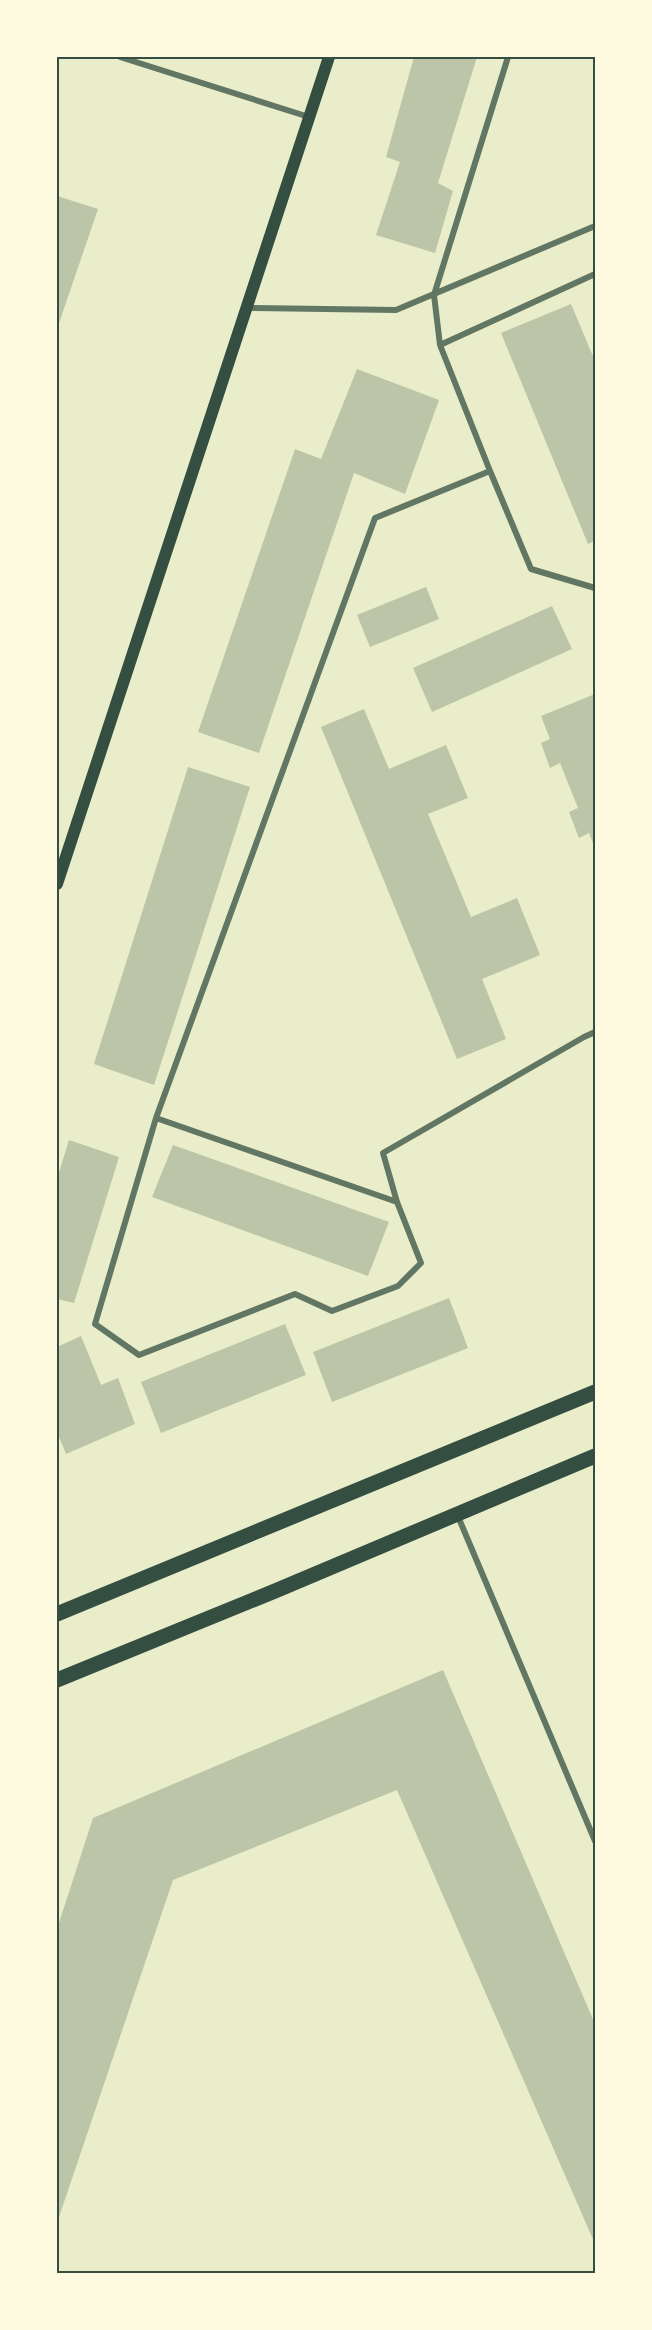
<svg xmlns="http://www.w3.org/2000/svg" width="652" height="2330" font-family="'Nunito Sans',sans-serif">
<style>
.building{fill:#bcc5a7}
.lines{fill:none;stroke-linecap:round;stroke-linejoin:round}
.minor{stroke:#617663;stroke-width:6}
.secondary{stroke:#344e41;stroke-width:12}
.primary{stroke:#344e41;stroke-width:15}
.neatline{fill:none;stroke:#344e41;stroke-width:2}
</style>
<rect width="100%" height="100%" fill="#e9edc9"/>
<!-- building -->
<path class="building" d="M414,57H477L438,183L453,191L435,253L376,235L400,162L386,157Z
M57,196L98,209L57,329Z
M571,304L595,361V541L588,544L501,333Z
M357,369L439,400L405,494L354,473L259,753L198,732L295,449L321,459Z
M426,587L439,619L370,647L357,615Z
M552,606L572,649L432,712L413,668Z
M595,694V848L589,833L579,838L569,812L578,808L560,763L550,768L541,743L550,739L541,716Z
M364,709L389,769L446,745L468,798L428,814L471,917L517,898L540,955L482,979L506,1039L457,1059L321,727Z
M188,767L250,787L154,1085L94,1064Z
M69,1140L119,1157L74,1303L57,1299V1179Z
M173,1145L389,1222L368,1276L152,1197Z
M449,1298L468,1348L332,1402L313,1352Z
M285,1324L306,1375L161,1433L141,1382Z
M81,1336L101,1385L118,1378L135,1424L66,1454L57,1432V1347Z
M443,1670L595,2024V2244L397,1790L173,1880L57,2223V1929L93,1818Z"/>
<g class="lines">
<!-- minor -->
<path class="minor" d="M120,57L309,117
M247,308L396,310L595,226
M440,345L595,274
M490,471L531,569L595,588
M156,1118L397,1202L421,1263L398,1286L332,1311L295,1294L139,1355L95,1324L156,1118L375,518L490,471L440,345L434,295L508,57
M397,1202L383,1153L584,1037L595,1032
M457,1514L595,1841"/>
<!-- secondary -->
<path class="secondary" d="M57,884L329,57"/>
<!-- primary -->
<path class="primary" d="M57,1614L595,1392
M57,1680L275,1591L595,1456"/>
</g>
<!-- border -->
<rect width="652" height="2330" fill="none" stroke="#fefae0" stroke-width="117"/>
<rect x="58" y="58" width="536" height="2214" class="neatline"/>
</svg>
